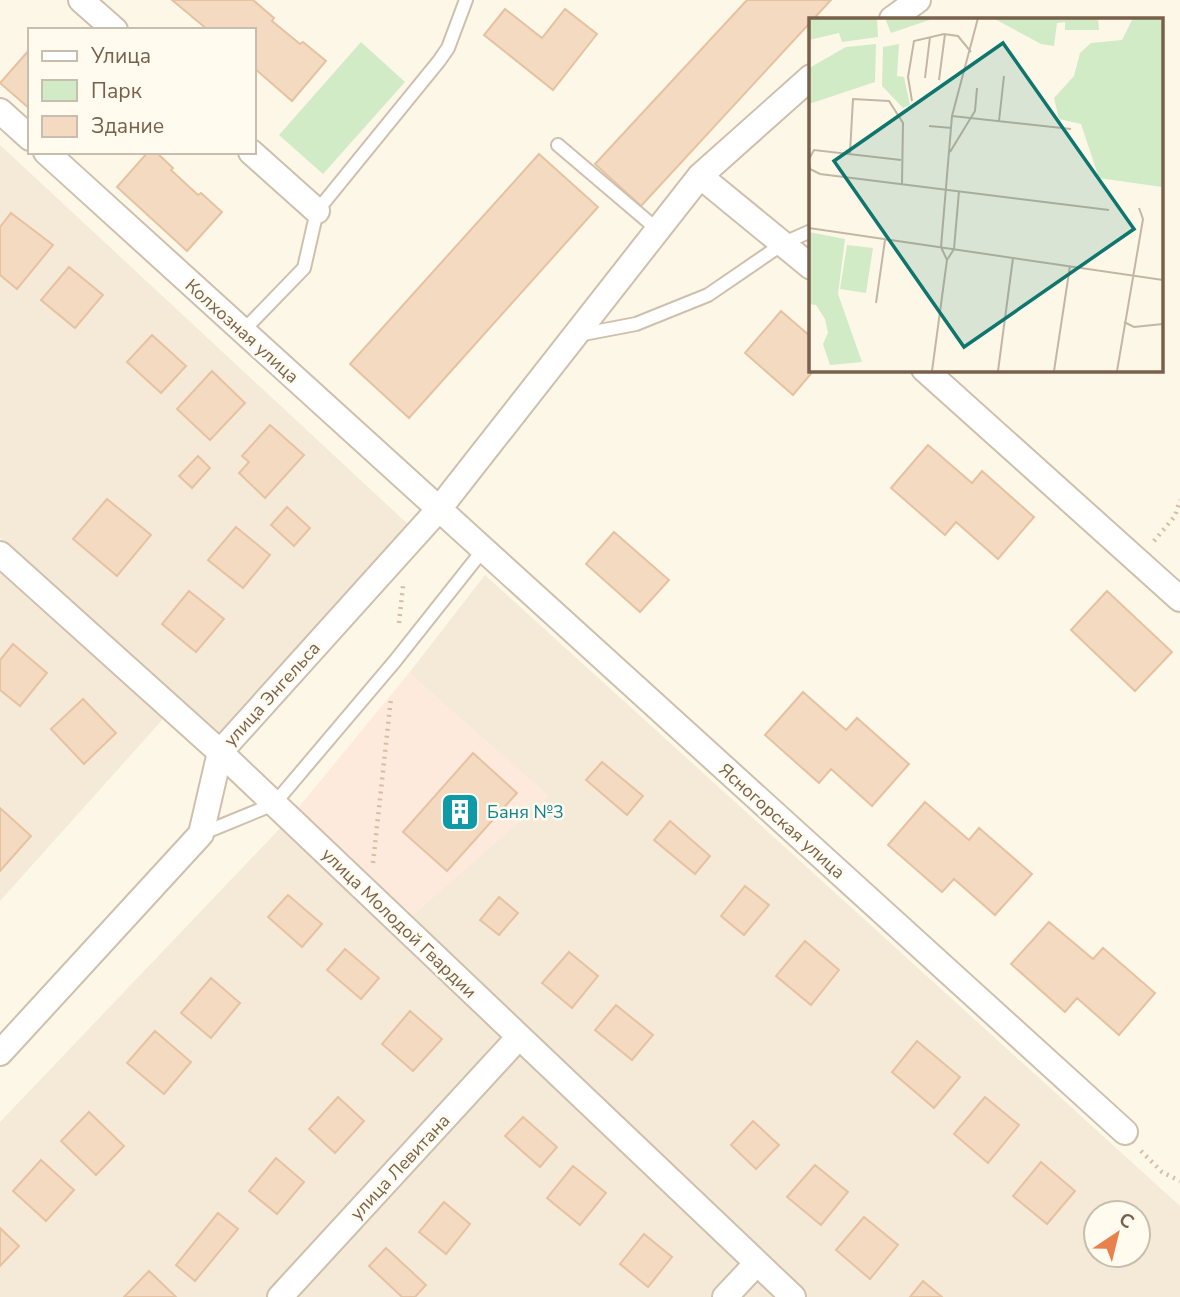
<svg xmlns="http://www.w3.org/2000/svg" width="1180" height="1297" font-family="'Nunito Sans',sans-serif">
<style>
.residential{fill:#f5ead7;fill-rule:evenodd}
.commercial{fill:#fdeadc}
.green{fill:#d1ebc6}
.building{fill:#f3dac0;stroke:#e6c2a0;stroke-width:2}
.lines{fill:none;stroke-linecap:round;stroke-linejoin:round}
.lane-casing{stroke:#cfc0ad;stroke-width:16}
.street-casing{stroke:#cfc0ad;stroke-width:28}
.path{stroke:#d8bda2;stroke-width:4.5;stroke-dasharray:2 5;stroke-linecap:butt}
.lane{stroke:#fff;stroke-width:12}
.street{stroke:#fff;stroke-width:24}
.labels{text-anchor:middle;stroke-width:5;stroke-linejoin:round;paint-order:stroke}
.street-label{font-size:18px;fill:#78604b;stroke:#fffbef}
.culture-label{font-size:18px;fill:#0d838f;stroke:#fffbef;text-anchor:start}
.inset-road{fill:none;stroke:#c4b6a4;stroke-width:2}
.view{fill:#0f766e;fill-opacity:0.15;stroke:#0f766e;stroke-width:3.5}
.inset-edge{fill:none;stroke:#78604b;stroke-width:3.5}
</style>
<rect width="100%" height="100%" fill="#fdf7e8"/>
<!-- residential -->
<path class="residential" d="M0,145L412,528L213,741L0,538Z
M0,571L172,709L0,901Z
M485,575L1180,1206V1297H0V1122L289,819L548,796L409,673ZM1096,1213H1138V1255H1096Z"/>
<!-- commercial -->
<path class="commercial" d="M409,673L549,796L411,917L289,819Z"/>
<!-- green -->
<path class="green" d="M361,42L405,82L323,174L279,135Z"/>
<!-- building -->
<path class="building" d="M172,0H253L274,18L272,21L300,44L303,42L326,61L292,101L254,68V30H208Z
M747,0H831L641,206L595,164Z
M505,9L542,38L565,9L597,34L553,90L484,35Z
M30,49V109L0,83Z
M148,152H156L173,168L171,170L198,195L201,193L222,212L187,251L117,187Z
M539,154L598,207L409,418L350,364Z
M11,213L53,245L17,289L0,275V227Z
M69,267L103,295L75,328L41,300Z
M781,311L811,337V369H815L793,395L745,353Z
M152,335L186,366L161,393L127,362Z
M212,371L245,403L210,440L177,409Z
M270,425L304,455L265,498L239,473L249,462L242,456Z
M928,445L972,483L982,471L1034,517L998,559L956,522L945,535L891,488Z
M198,456L210,468L192,488L179,476Z
M107,499L151,535L117,576L73,539Z
M287,507L310,528L294,546L271,525Z
M236,527L270,555L243,588L208,560Z
M614,532L669,580L640,612L586,564Z
M189,591L224,619L196,652L162,624Z
M1107,591L1172,652L1135,691L1071,630Z
M13,644L47,673L20,706L0,690V660Z
M803,692L846,730L857,718L909,764L872,806L831,769L819,783L765,735Z
M83,699L116,733L84,764L51,729Z
M473,753L517,793L447,871L403,832Z
M602,762L643,796L627,815L586,780Z
M925,802L969,840L979,828L1032,874L995,915L954,879L942,892L888,845Z
M0,808L31,836L0,871Z
M670,821L710,856L695,874L654,840Z
M745,886L769,905L744,935L721,916Z
M288,895L322,924L302,947L268,917Z
M499,897L518,913L499,935L480,920Z
M1049,922L1093,959L1103,948L1155,993L1119,1035L1077,998L1065,1012L1011,964Z
M805,941L839,970L811,1005L776,976Z
M345,949L379,978L361,999L327,970Z
M569,952L598,976L572,1008L542,983Z
M211,978L240,1003L211,1038L181,1013Z
M616,1005L653,1035L632,1060L595,1030Z
M410,1011L442,1039L413,1071L382,1044Z
M155,1031L191,1062L164,1094L127,1063Z
M917,1041L960,1077L934,1108L892,1072Z
M338,1097L364,1121L335,1153L309,1129Z
M985,1097L1019,1125L988,1163L954,1134Z
M89,1112L124,1146L96,1175L61,1141Z
M523,1117L557,1147L540,1167L505,1136Z
M753,1121L779,1145L756,1169L731,1145Z
M276,1158L304,1182L277,1214L249,1191Z
M41,1160L74,1190L46,1221L13,1191Z
M1041,1162L1075,1191L1047,1224L1013,1196Z
M815,1165L848,1192L821,1225L787,1197Z
M573,1166L606,1193L580,1225L547,1198Z
M444,1202L470,1224L446,1254L419,1232Z
M218,1213L238,1229L195,1281L176,1265Z
M864,1217L898,1245L870,1279L836,1250Z
M0,1228L19,1246L0,1266Z
M644,1234L672,1257L648,1287L620,1264Z
M386,1248L426,1285L415,1297H402L369,1266Z
M149,1271L176,1297H124Z
M923,1281L942,1297H910Z"/>
<g class="lines">
<defs>
<path id="lane" d="M558,145L658,230
M243,331L304,268L317,211L439,61L448,48L466,0
M578,335L636,324L708,295L784,243L811,231
M201,834L274,804L395,661L483,550"/>
<path id="street" d="M81,0L115,30
M892,19L918,0
M0,111L30,138
M46,152L1125,1132
M251,152L317,211
M700,176L811,267
M924,369L1180,599
M0,554L220,752L793,1297
M0,1053L201,834L220,752L439,509L700,176L811,77
M280,1297L519,1037
M725,1297L757,1263"/>
</defs>
<!-- lane casing -->
<use href="#lane" class="lane-casing"/>
<!-- street casing -->
<use href="#street" class="street-casing"/>
<!-- path -->
<path class="path" d="M1154,541L1175,516L1180,500
M399,623L403,586
M373,863L391,698
M1141,1151L1162,1172L1180,1181"/>
<!-- lane -->
<use href="#lane" class="lane"/>
<!-- street -->
<use href="#street" class="street"/>
</g>
<!-- icons -->
<defs>
<symbol id="building-square" viewBox="-11 -11 22 22"><rect x="-9" y="-9" width="18" height="18" rx="4" fill="#0f9aa8" stroke="#fffbef"/><path d="M-4-6H4V6H1V3H-1V6H-4ZM-2.5-4.3h1.7v1.8h-1.7ZM.8-4.3h1.7v1.8H.8ZM-2.5-1h1.7V.8h-1.7ZM.8-1h1.7V.8H.8Z" fill="#fff"/></symbol>
</defs>
<g fill-rule="evenodd">
<use href="#building-square" x="438" y="790" width="44" height="44"/>
</g>
<g class="labels">
<!-- street labels -->
<g class="street-label">
<text transform="translate(242 331) rotate(42)" y="6">Колхозная улица</text>
<text transform="translate(272 694) rotate(-48)" y="6">улица Энгельса</text>
<text transform="translate(782 821) rotate(42)" y="6">Ясногорская улица</text>
<text transform="translate(399 923) rotate(44)" y="6">улица Молодой Гвардии</text>
<text transform="translate(400 1167) rotate(-47)" y="6">улица Левитана</text>
</g>
<!-- culture labels -->
<g class="culture-label">
<text x="487" y="818">Баня №3</text>
</g>
</g>
<!-- overview -->
<g transform="translate(809 18)">
<rect width="354" height="354" fill="#fdf7e8"/>
<path d="M0,0H68L69,19L33,24L30,15L0,22ZM76,0H126L82,15ZM184,0H289L290,12H256V4L248,5L245,28L232,26ZM324,0H353V169L290,160L272,106L250,101L245,80L265,58L271,35L282,25L313,22ZM67,26L66,64L0,86V50L37,29ZM90,26L88,58L95,59L101,87L94,90L73,68L74,29ZM0,214L36,221L29,276L53,344L21,347L14,326L19,315L16,301L7,287L0,286ZM38,227L64,230L57,275L31,271Z" fill="#d1ebc6"/>
<path class="inset-road" d="M116,60L121,19M130,62L136,16M103,83L99,59L105,23L135,16L149,18L162,34M143,98L262,111M190,103L195,58M120,108L143,110M141,134L166,93L168,70M41,135L44,81L80,83L94,105L93,166M0,141L5,132L92,142M0,144L1,151L11,156L300,192M0,210L354,262M138,242L145,231L150,173M67,285L76,222M315,304L325,309L354,306M123,353L138,242L132,229L143,98L169,0M189,353L204,240M245,353L261,248M308,353L334,201L330,190"/>
<path class="view" d="M194,25L325,211L155,329L25,143Z"/>
<rect width="354" height="354" class="inset-edge"/>
</g>
<!-- legend -->
<rect x="28" y="28" width="228" height="126" fill="#fffbef" stroke="#c9bdad" stroke-width="2"/>
<rect x="42" y="51" width="35" height="10" fill="#ffffff" stroke="#c9bdad" stroke-width="2"/>
<text x="91" y="63" font-size="21" fill="#78604b">Улица</text>
<rect x="42" y="80" width="35" height="21" fill="#d1ebc6" stroke="#c9bdad" stroke-width="2"/>
<text x="91" y="98" font-size="21" fill="#78604b">Парк</text>
<rect x="42" y="116" width="35" height="21" fill="#f3dac0" stroke="#c9bdad" stroke-width="2"/>
<text x="91" y="133" font-size="21" fill="#78604b">Здание</text>
<!-- north arrow -->
<g transform="translate(1117 1234) rotate(35)"><circle r="33" fill="#fffbef" stroke="#c9bdad" stroke-width="2"/>
<path d="M0-5L12 26L0 18L-12 26Z" fill="#e8814d"/>
<text y="-10" font-size="19" font-weight="bold" text-anchor="middle" fill="#78604b">С</text>
</g>
</svg>
